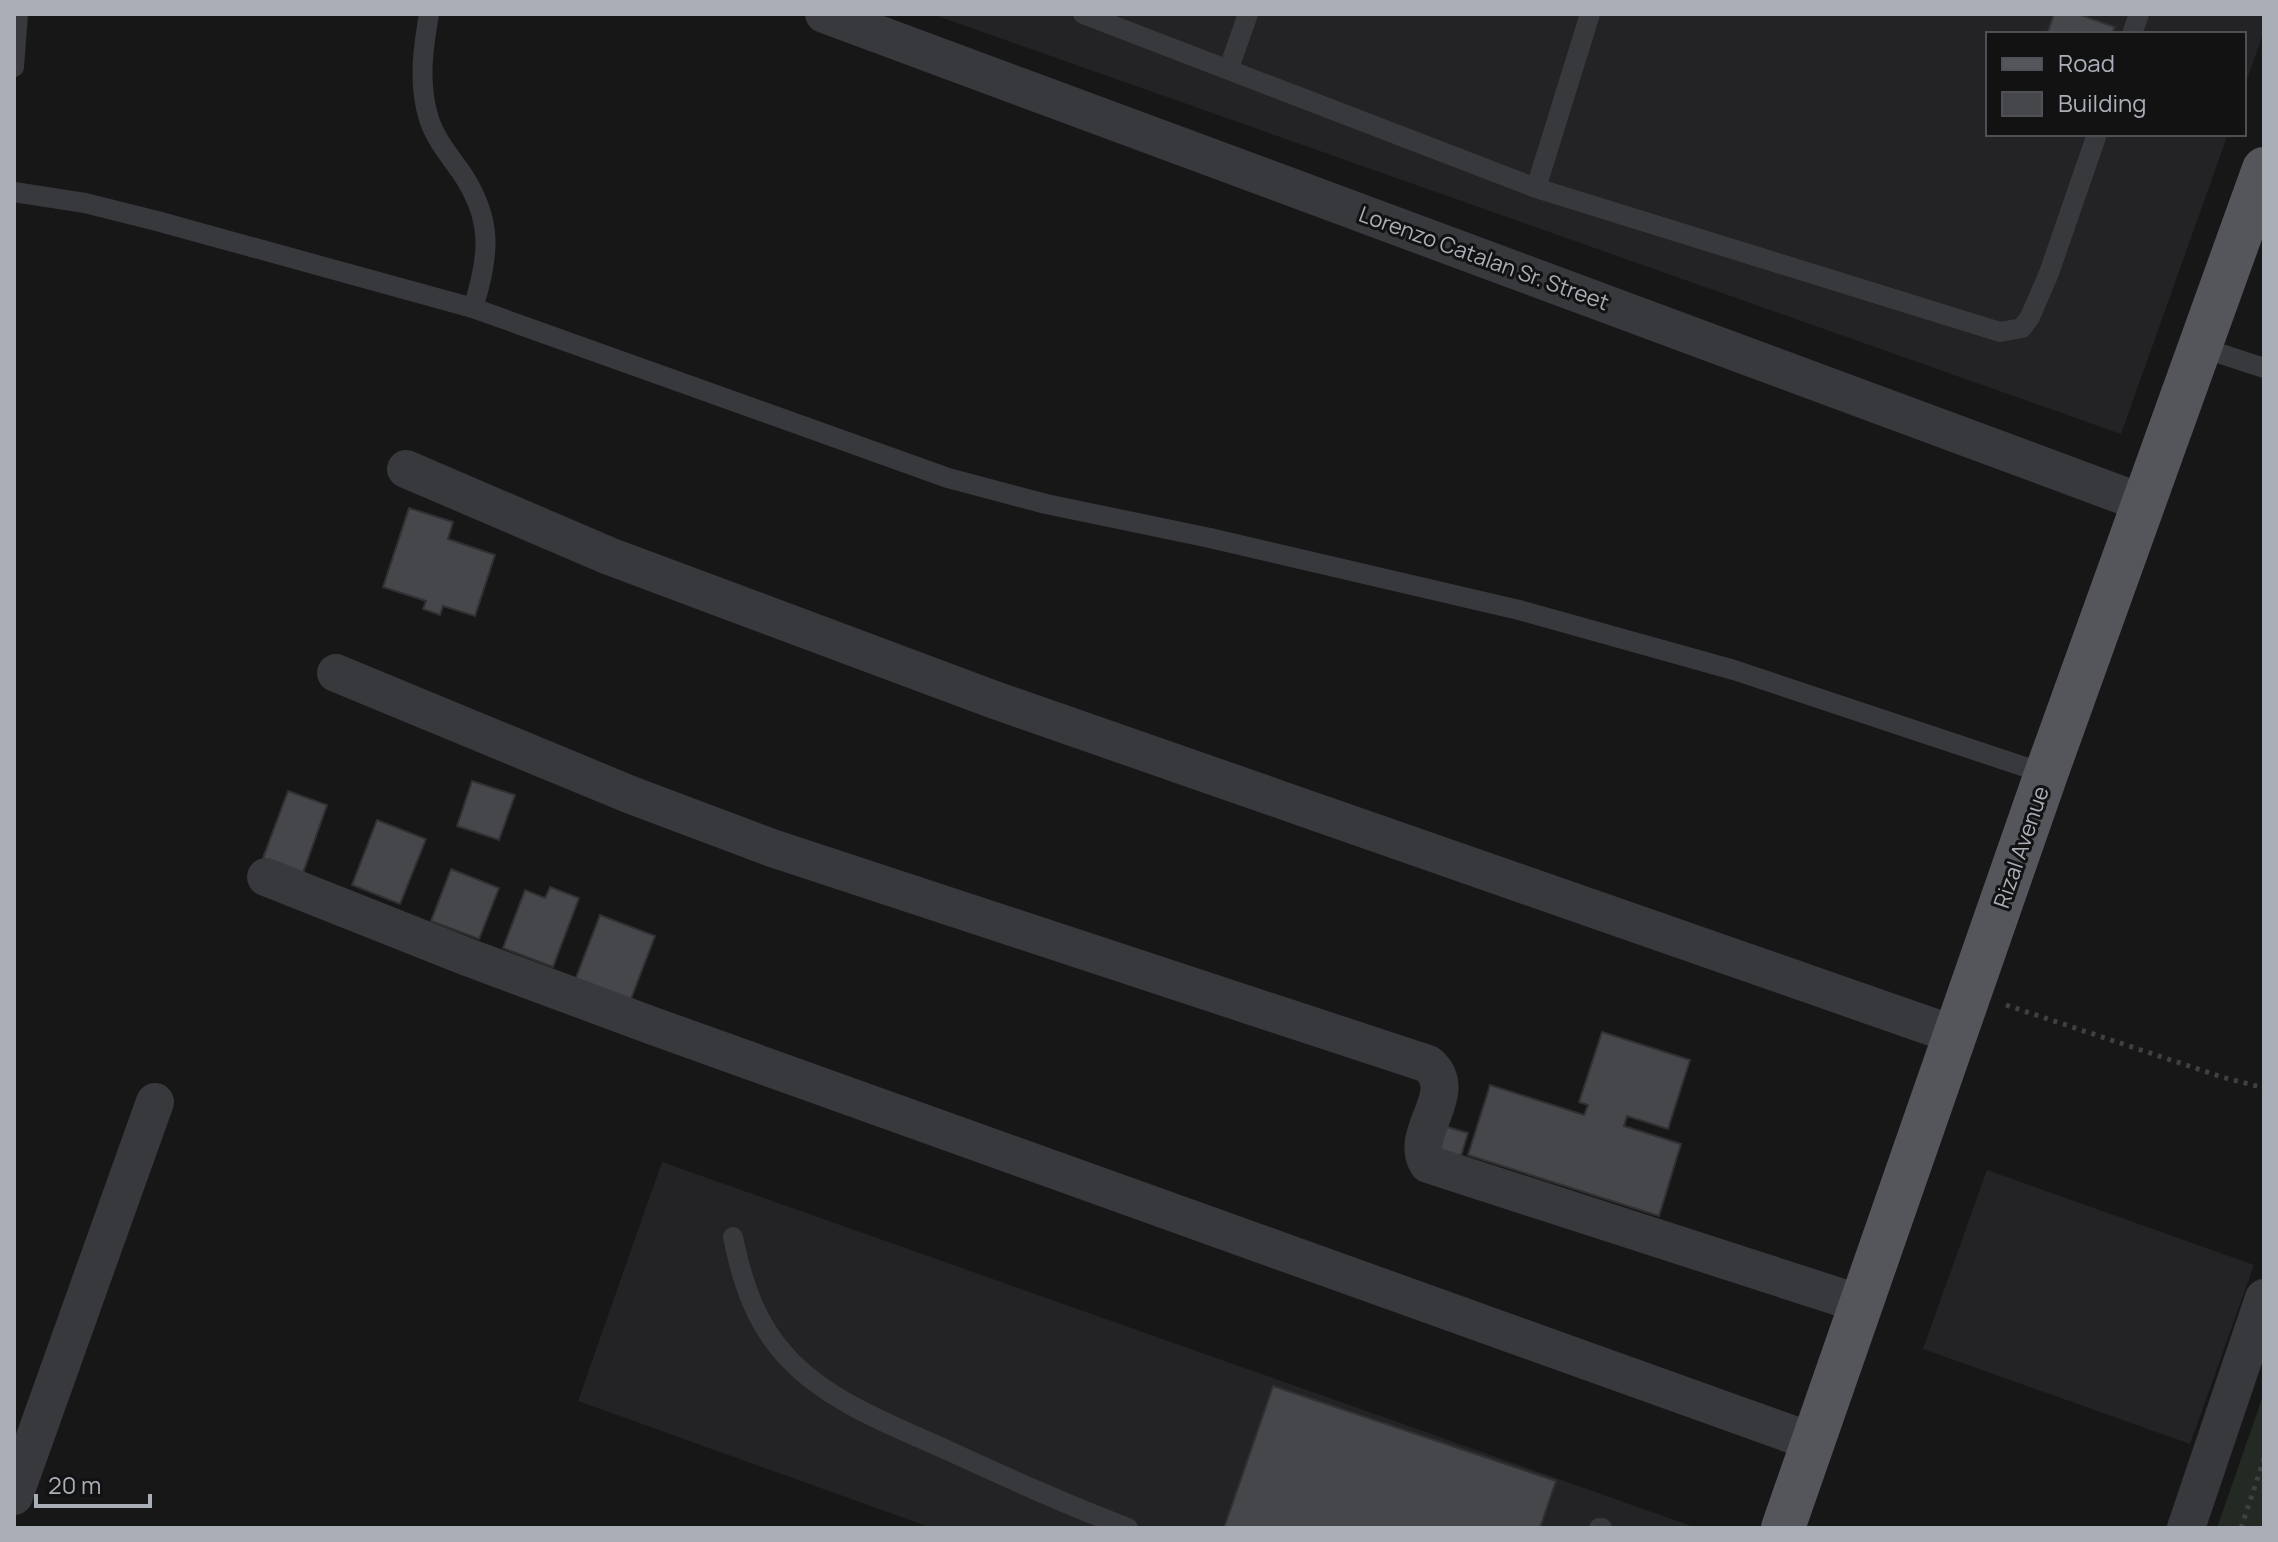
<svg xmlns="http://www.w3.org/2000/svg" width="2278" height="1542" font-family="Manrope,sans-serif">
<style>
.built{fill:#232325}
.green{fill:#232a24}
.building{fill:#46474b;stroke:#313134;stroke-width:2}
.lines{fill:none;stroke-linecap:round;stroke-linejoin:round}
.path{stroke:#3e4044;stroke-width:5;stroke-dasharray:4 6;stroke-linecap:butt}
.service{stroke:#38393d;stroke-width:20}
.minor{stroke:#38393d;stroke-width:38}
.primary{stroke:#54565c;stroke-width:44}
.labels{text-anchor:middle;stroke-width:6;stroke-linejoin:round;paint-order:stroke}
.street-label{font-size:22px;fill:#aaaeb7;stroke:#121213}
</style>
<rect width="100%" height="100%" fill="#171718"/>
<!-- built -->
<path class="built" d="M932,14H2264V31L2244,88V34H1988V134H2228L2121,434Z
M662,1162L1697,1528H932L578,1401Z
M1987,1170L2254,1265L2190,1444L1923,1349Z"/>
<!-- green -->
<path class="green" d="M2264,1393V1528H2217Z"/>
<!-- building -->
<path class="building" d="M2054,14H2078L2115,27L2112,34H2047Z
M409,508L453,522L448,539L495,555L475,616L443,606L440,615L423,609L426,601L383,587Z
M472,781L515,795L499,840L457,826Z
M288,791L327,805L303,873L263,858Z
M377,820L426,839L400,904L352,885Z
M451,869L499,888L479,939L431,921Z
M550,887L579,898L553,967L503,948L525,890L545,898Z
M600,915L655,936L629,1004L574,983Z
M1602,1032L1690,1060L1668,1129L1627,1116L1624,1126L1681,1144L1659,1216L1468,1155L1490,1085L1584,1115L1588,1105L1579,1102Z
M1444,1126L1468,1133L1461,1156L1437,1149Z
M1273,1386L1556,1481L1540,1528H1224Z"/>
<g class="lines">
<!-- path -->
<path class="path" d="M2006,1005L2222,1077L2264,1088
M2241,1528L2264,1459"/>
<!-- service -->
<path class="service" d="M429,14C423,49 418,84 429,119C435,138 449,155 461,172C493,219 490,255 473,308
M1083,14L1536,188L2000,332L2022,328L2030,317L2049,273L2097,134
M2132,34L2139,14
M14,67L18,14
M1229,68L1248,14
M1536,188L1590,14
M14,192L85,203L157,221L473,308L948,478L1046,504L1210,538L1519,610L1734,670L2046,774
M2200,347L2264,368
M733,1237C742,1281 755,1323 787,1357C828,1402 894,1426 949,1451C1008,1478 1067,1505 1128,1528
M1599,1528H1602"/>
<!-- minor -->
<path class="minor" d="M824,14L2143,503
M406,469L609,556L992,699L1955,1035
M336,673L631,795L772,848L1428,1064C1462,1093 1408,1132 1428,1164L1861,1304
M266,877L470,958L653,1026L1813,1442
M14,1496L155,1102
M2186,1528L2264,1298"/>
<!-- primary -->
<path class="primary" d="M1783,1528L2046,774L2264,169"/>
</g>
<g class="labels">
<!-- street labels -->
<g class="street-label">
<text transform="translate(1484 258) rotate(20)" y="8">Lorenzo Catalan Sr. Street</text>
<text transform="translate(2021 847) rotate(-71)" y="8">Rizal Avenue</text>
</g>
</g>
<!-- border -->
<rect width="2278" height="1542" fill="none" stroke="#aaaeb7" stroke-width="32"/>
<!-- legend -->
<rect x="1986" y="32" width="260" height="104" fill="#121213" stroke="#4f5055" stroke-width="2"/>
<rect x="2002" y="58" width="40" height="12" fill="#54565c" stroke="#4f5055" stroke-width="2"/>
<text x="2058" y="72" font-size="24" fill="#aaaeb7">Road</text>
<rect x="2002" y="92" width="40" height="24" fill="#46474b" stroke="#4f5055" stroke-width="2"/>
<text x="2058" y="112" font-size="24" fill="#aaaeb7">Building</text>
<!-- scale -->
<path d="M36 1494v12h114v-12" fill="none" stroke="#aaaeb7" stroke-width="4"/>
<text x="48" y="1494" font-size="24" fill="#aaaeb7" stroke="#121213" stroke-width="6" paint-order="stroke">20 m</text>
</svg>
